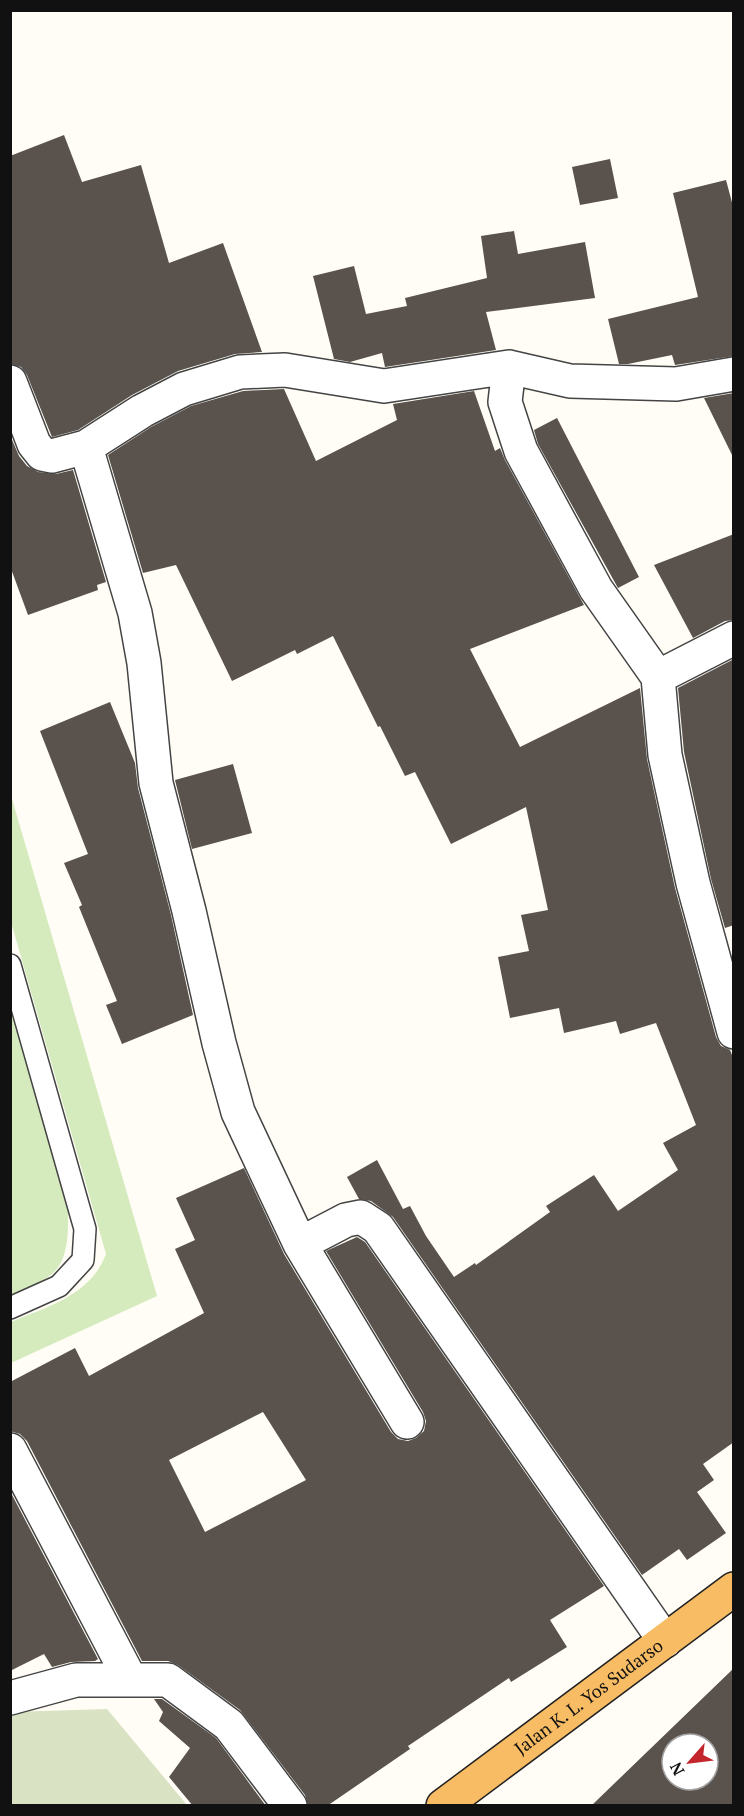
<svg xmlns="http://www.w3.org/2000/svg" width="744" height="1816" font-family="'PT Serif',serif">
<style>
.green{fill:#d5ebbd}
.cemetery{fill:#d9e3c4}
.building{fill:#5a524d;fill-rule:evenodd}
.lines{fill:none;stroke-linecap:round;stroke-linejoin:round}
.service-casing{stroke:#444;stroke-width:24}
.minor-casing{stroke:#444;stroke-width:36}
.trunk-casing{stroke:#222;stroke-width:36}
.service{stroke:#fff;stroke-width:21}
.minor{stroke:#fff;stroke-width:33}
.trunk{stroke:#f7bc64;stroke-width:33}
.labels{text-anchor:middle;stroke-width:6;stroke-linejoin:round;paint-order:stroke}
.street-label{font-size:18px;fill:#111;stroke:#fff}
</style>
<rect width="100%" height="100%" fill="#fffdf5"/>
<!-- green -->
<path class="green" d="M10,792L157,1296L11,1363V1322C48,1306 90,1296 106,1254L11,922Z
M10,1003L68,1207C68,1228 70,1259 52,1274C41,1283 23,1289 11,1296Z"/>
<!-- cemetery -->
<path class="cemetery" d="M107,1709L187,1805H11L10,1712Z"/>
<!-- building -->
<path class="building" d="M64,135L82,182L141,165L169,263L223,243L262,352L235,354L178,371L132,395L78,430L52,437L27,375L21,367L10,364V156Z
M610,159L618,198L580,205L572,167Z
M726,180L734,210V356L675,365L672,355L628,364H619L608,319L698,297L673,193Z
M514,231L518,254L585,242L595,298L486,312L496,350L385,367L382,353L350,362L334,359L313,276L354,266L366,314L407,306L405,298L487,278L481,236Z
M284,389L316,461L397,420L393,404L474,391L495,451L500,448L505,460L584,605L470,649L520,747L640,688L647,759L675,888L716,1037L721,1046L730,1050L734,1060V1442L703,1464L714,1480L697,1492L726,1533L687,1560L679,1549L642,1575L393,1217L371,1201L359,1199L347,1177L377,1160L403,1209L410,1206L426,1236L454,1277L475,1263L476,1265L550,1212L546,1206L594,1175L618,1211L678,1170L663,1143L696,1125L656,1023L620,1034L616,1021L564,1033L559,1008L510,1018L498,957L529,951L521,915L548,910L526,807L451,844L415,772L405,776L380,726L378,727L333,636L297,654L295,650L232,681L176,565L143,573L108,455L151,427L191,406L243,391Z
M734,393V459L704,398Z
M557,418L639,577L618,588L538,444L534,430Z
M10,435L19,456L27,466L38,472L56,474L73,470L106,582L97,585L98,590L28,615L10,566Z
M734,534V620L725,621L693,638L654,565Z
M734,659V925L725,928L711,879L684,752L678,688Z
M110,702L135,763L138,788L171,915L193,1015L122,1044L106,1005L117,1001L79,907L82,905L64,863L88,854L40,731Z
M233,764L252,833L192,849L175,780Z
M244,1168L284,1254L391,1432L398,1439L408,1441L416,1438L424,1431L426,1421L423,1412L326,1251L357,1237L365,1242L604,1586L550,1620L567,1647L511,1682L509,1678L408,1746L410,1749L327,1806H308L305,1795L240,1710L178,1665L168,1661H142L27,1441L20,1434L10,1431V1382L75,1348L89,1376L204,1313L175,1249L195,1240L176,1198ZM263,1412L306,1480L205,1532L169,1460Z
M10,1491L98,1659L95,1661L71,1662L52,1667L44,1654L10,1671Z
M734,1668V1806H591ZM672,1744H708V1780H672Z
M154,1699H162L216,1738L266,1806H193L169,1777L190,1748L159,1721L163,1712Z"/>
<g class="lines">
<defs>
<path id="service" d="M10,965L85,1229L83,1260L59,1286L10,1308"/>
<path id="minor" d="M509,367L505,402L521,451L596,589L658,677L734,638
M10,382L34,444L42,454L52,456L86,447L142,411L184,389L240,372L285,370L384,386L509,367L570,381L676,384L734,374
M86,447L135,613L144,663L156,783L189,911L219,1043L238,1112L300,1244L407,1422
M658,677L665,755L693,883L734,1032
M300,1244L346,1220L361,1217L378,1228L665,1641
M10,1450L130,1679
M10,1698L76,1680H168L229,1725L290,1806"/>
<g id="trunk">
<path id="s1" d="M443,1806L734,1589"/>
</g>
</defs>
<!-- service casing -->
<use href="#service" class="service-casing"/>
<!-- minor casing -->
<use href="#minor" class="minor-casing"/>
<!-- trunk casing -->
<use href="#trunk" class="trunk-casing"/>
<!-- service -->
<use href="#service" class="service"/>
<!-- minor -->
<use href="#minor" class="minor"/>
<!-- trunk -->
<use href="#trunk" class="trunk"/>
</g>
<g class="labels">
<!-- street labels -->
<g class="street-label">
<text dy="6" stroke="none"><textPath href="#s1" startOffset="182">Jalan K. L. Yos Sudarso</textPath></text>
</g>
</g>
<!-- border -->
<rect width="744" height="1816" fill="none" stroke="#111111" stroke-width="24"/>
<!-- north arrow -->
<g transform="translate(690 1762) rotate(242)"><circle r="28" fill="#ffffff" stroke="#a0a0a0" stroke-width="1.5"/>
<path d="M0-4.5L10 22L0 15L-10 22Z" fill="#c4262e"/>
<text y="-9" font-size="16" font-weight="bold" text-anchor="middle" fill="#111111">N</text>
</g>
</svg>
